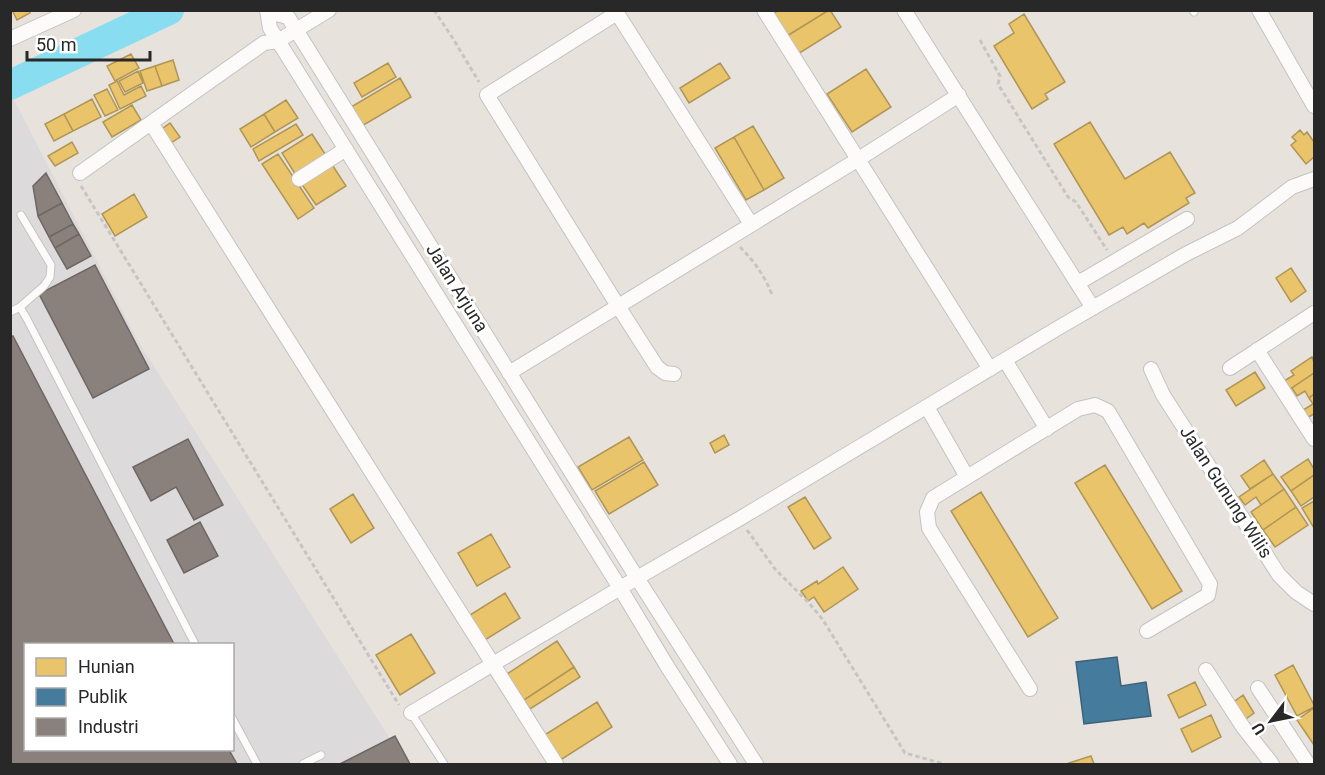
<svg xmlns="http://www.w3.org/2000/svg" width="1325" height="775" font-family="Roboto,sans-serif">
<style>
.industrial{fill:#dddadc;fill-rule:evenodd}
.homes{fill:#e9c46a;stroke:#af9556;stroke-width:1.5}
.public{fill:#457b9d;stroke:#3c627a;stroke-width:1.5}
.industry{fill:#8a817c;stroke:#6d6663;stroke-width:1.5}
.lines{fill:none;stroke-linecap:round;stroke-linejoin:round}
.river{stroke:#89ddf1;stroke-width:30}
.lane-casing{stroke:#c4c2c3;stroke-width:9}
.street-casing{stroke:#c4c2c3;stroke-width:16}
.path{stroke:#c6c5c4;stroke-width:3;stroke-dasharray:4.5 3;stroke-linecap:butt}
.lane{stroke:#fcfbfa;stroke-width:7}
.street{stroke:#fcfbfa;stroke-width:14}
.labels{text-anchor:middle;stroke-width:6;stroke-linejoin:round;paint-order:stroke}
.street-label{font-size:18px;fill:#282828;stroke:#fff}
</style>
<rect width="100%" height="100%" fill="#e8e2dc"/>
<!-- industrial -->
<path class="industrial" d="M10,92L138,341L406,764H11ZM26,644H232V750H26Z"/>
<!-- homes -->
<path class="homes" d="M12,10H29L30,13L17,20Z
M779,10H829L787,36L773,14Z
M829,10H830L841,27L798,54L787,36Z
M1024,14L1065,82L1045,94L1048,99L1032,109L994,46L1014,33L1009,24Z
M131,54L139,68L115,81L107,66Z
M173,60L179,80L162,86L155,66Z
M388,63L396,77L362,97L354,83Z
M720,63L730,78L689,103L680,88Z
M155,66L162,86L147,91L140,71Z
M866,69L891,107L852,132L827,94Z
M138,71L143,83L125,92L119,81Z
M400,78L411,97L362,126L351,107Z
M117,81L124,95L141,86L146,96L120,109L109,85Z
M107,89L118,110L105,116L94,95Z
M92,99L101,117L73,131L64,114Z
M286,100L298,118L275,132L264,114Z
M132,105L141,120L112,137L103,122Z
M64,114L73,131L54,141L45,124Z
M264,114L275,132L251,147L240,129Z
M1090,122L1125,179L1170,152L1195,193L1186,198L1189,203L1148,228L1144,223L1127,234L1123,227L1109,235L1054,144Z
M170,123L180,137L168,145L159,131Z
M296,124L303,135L259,161L253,149Z
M753,126L784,178L764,190L734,137Z
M1300,130L1304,135L1307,132L1314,142V157L1306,164L1291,145L1296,141L1292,137Z
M312,134L327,157L297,177L282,153Z
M734,137L764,190L746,200L715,148Z
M72,142L78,153L55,166L48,156Z
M278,154L314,208L298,219L262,164Z
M331,163L346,186L316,205L301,183Z
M134,194L147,217L115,236L102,214Z
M1291,268L1306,291L1291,302L1276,278Z
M1312,357L1314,362V373L1290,389L1284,381L1294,375L1291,371Z
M1255,372L1265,388L1236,406L1226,390Z
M1314,373V394L1309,398L1305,391L1297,396L1292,388Z
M1314,394V414L1305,419L1300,412L1313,404L1309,398Z
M724,435L729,445L715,453L710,443Z
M629,437L643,460L592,490L578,467Z
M1308,459L1314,469V475L1291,491L1281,477Z
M1264,460L1273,474L1250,489L1241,476Z
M644,462L658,485L609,514L595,491Z
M1105,465L1182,591L1152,609L1075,483Z
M1273,474L1284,489L1261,505L1256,497L1245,505L1239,497Z
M1314,475V497L1301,506L1291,491Z
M1284,489L1296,507L1263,530L1251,512Z
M981,492L1058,618L1028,637L951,511Z
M353,494L374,528L351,543L330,509Z
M805,497L831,538L814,549L788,507Z
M1314,501V528L1302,508Z
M1296,507L1308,525L1275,547L1263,530Z
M491,534L510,567L477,586L458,553Z
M843,567L858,589L824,612L814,597L808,601L801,591L817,581L818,584Z
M505,593L520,618L485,640L470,615Z
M411,634L435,673L400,695L376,655Z
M557,641L574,667L524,700L507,674Z
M1293,665L1314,705V707L1297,716L1275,675Z
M574,667L580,677L530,709L524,700Z
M1195,682L1206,705L1179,718L1168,695Z
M1243,695L1254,713L1243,721L1231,704Z
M597,702L612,727L559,761L543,736Z
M1314,708V745L1297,720Z
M1211,715L1221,737L1192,752L1181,729Z
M1091,756L1094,764H1066Z"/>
<!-- public -->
<path class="public" d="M1117,657L1121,686L1146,682L1151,716L1084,724L1076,662Z"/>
<!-- industry -->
<path class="industry" d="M46,173L62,203L38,216L33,186Z
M62,203L73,224L49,237L38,216Z
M73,224L79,234L55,248L49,237Z
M79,234L91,256L67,269L55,248Z
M95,265L149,369L93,398L39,294Z
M13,336L174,644H26V750H229L237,764H10V337Z
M188,439L223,505L194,520L176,487L151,501L133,467Z
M200,522L218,556L184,573L167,540Z
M395,736L410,764H340Z"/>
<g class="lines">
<!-- river -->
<path class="river" d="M10,85L169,10"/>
<defs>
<path id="lane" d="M1193,10L1194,12
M20,307L44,286L50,277L51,265L21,215
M10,312L20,307L27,319L195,644
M411,713L444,764
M232,718L257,764
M303,764L321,755"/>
<path id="street" d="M267,10L270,28L620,588L667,666L730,764
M764,10L990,369
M904,10L1093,308
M1259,10L1314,106
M268,12L288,17L637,578L756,764
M10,39L74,10
M151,123L556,764
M80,173L264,43L278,41L329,10
M299,179L346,149
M1078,283L1187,219
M1257,350L1314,439
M1005,360L1047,429
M1230,368L1314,313
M1151,369L1163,395L1279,575L1296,592L1314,604
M509,373L857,160L959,95
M674,374L665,373L657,367L618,306L487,95L617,13L751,224
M927,407L967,477
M1206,670L1243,727L1272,764
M1258,688L1308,764
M1030,689L929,528L927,512L933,498L1078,409L1095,405L1108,411L1210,584L1208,595L1147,631
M411,713L637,578L739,519L1058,328L1186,254L1238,228L1292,187L1314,179"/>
</defs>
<!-- lane casing -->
<use href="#lane" class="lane-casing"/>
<!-- street casing -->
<use href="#street" class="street-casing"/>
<!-- path -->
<path class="path" d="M434,10L452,37L479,82
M980,40L1000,76L998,84L1068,197L1076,202L1107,250
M81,186L399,705
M740,247C754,261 765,276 772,295
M747,530L775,569L809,603L823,620L905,753L944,764"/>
<!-- lane -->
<use href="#lane" class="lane"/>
<!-- street -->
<use href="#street" class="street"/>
</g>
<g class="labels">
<!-- street labels -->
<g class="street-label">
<text transform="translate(457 288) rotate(58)" y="6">Jalan Arjuna</text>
<text transform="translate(1226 492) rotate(57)" y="6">Jalan Gunung Wilis</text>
</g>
</g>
<!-- border -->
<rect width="1325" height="775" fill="none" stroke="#282828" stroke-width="24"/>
<!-- legend -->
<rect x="24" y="643" width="210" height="108" fill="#ffffff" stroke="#a9a9a9" stroke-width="1.5"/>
<rect x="36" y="658" width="30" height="18" fill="#e9c46a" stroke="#a9a9a9" stroke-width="1.5"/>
<text x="78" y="673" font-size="18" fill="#282828">Hunian</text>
<rect x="36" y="688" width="30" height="18" fill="#457b9d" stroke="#a9a9a9" stroke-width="1.5"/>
<text x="78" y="703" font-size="18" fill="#282828">Publik</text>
<rect x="36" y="718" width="30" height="18" fill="#8a817c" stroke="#a9a9a9" stroke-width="1.5"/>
<text x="78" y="733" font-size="18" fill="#282828">Industri</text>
<!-- north arrow -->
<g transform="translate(1271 721) rotate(238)" stroke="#ffffff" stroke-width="4.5" paint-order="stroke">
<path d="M0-4.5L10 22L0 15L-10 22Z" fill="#282828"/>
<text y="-9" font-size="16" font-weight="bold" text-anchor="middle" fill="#282828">U</text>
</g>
<!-- scale -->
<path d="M27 51v9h123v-9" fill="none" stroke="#282828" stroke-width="3"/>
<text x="36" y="51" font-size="18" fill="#282828" stroke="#ffffff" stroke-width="4.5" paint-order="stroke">50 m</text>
</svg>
